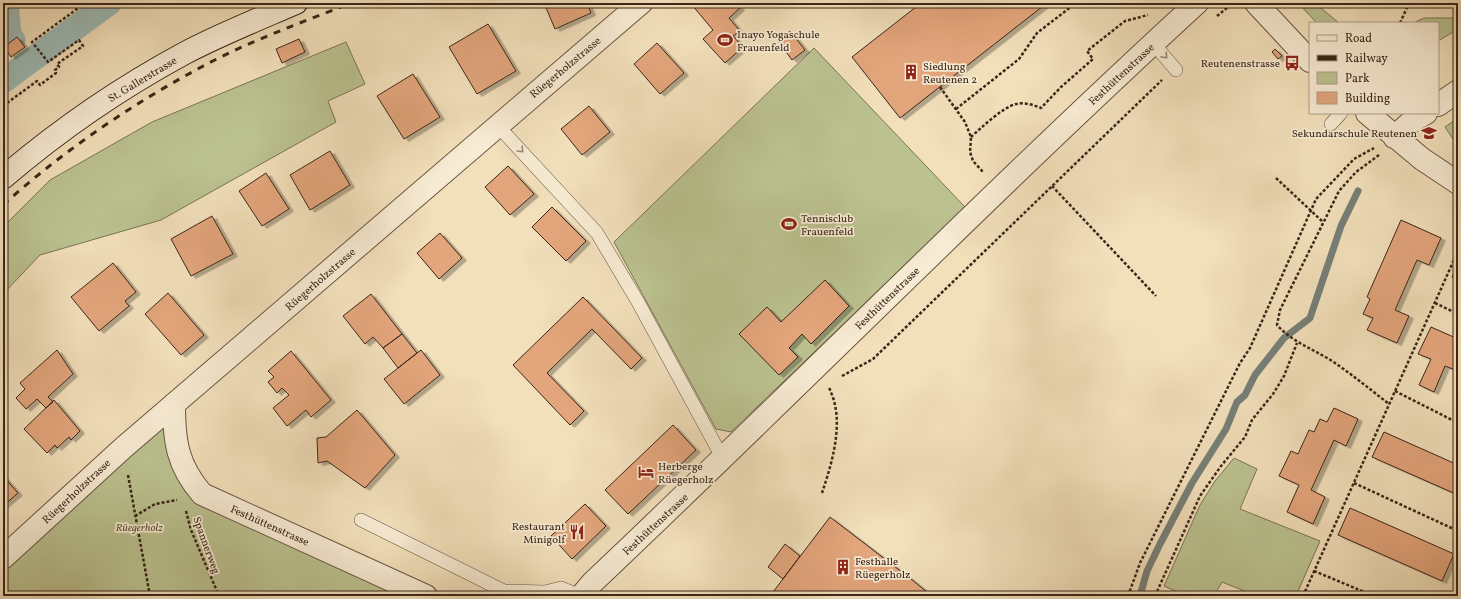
<svg xmlns="http://www.w3.org/2000/svg" width="1461" height="599" font-family="Vollkorn,serif">
<style>
.green{fill:#bbc290;stroke:#7b7454}
.water{fill:#9dbbb7;stroke:#767f78}
.lines{fill:none;stroke-linecap:round;stroke-linejoin:round}
.stream{stroke:#767f78;stroke-width:7}
.canal{stroke:#9dbbb7;stroke-width:25}
.building{fill:#e3a57c;stroke:#3b2619;filter:url(#shadow)}
.lane-casing{stroke:#695442;stroke-width:14}
.street-casing{stroke:#695442;stroke-width:24}
.secondary-casing{stroke:#3b2619;stroke-width:24}
.path{stroke:#3b2619;stroke-width:2.5;stroke-dasharray:3 2;stroke-linecap:butt}
.lane{stroke:#f7ebd3;stroke-width:13}
.street{stroke:#f7ebd3;stroke-width:22}
.secondary{stroke:#f7ebd3;stroke-width:22}
.rail{stroke:#3b2619;stroke-width:3;stroke-dasharray:7 7;stroke-linecap:butt}
.oneway{stroke:#998876}
.labels{text-anchor:middle;stroke-width:3.5;stroke-linejoin:round;paint-order:stroke}
.poi-label{font-size:11px;fill:#3b2619;stroke:#f7ebd3;text-anchor:start}
.street-label{font-size:11px;fill:#3b2619;stroke:#f7ebd3}
.park-label{font-size:11px;font-style:italic;fill:#5b4d37;stroke:#f7ebd3}
</style>
<defs>
<filter id="shadow"><feDropShadow dx="4.5" dy="2.5" stdDeviation="0" flood-color="#0004"/></filter>
</defs>
<rect width="100%" height="100%" fill="#f2e0bb"/>
<filter id="stains"><feTurbulence type="fractalNoise" baseFrequency=".005" numOctaves="4"/><feColorMatrix values="0 0 0 0 .2 0 0 0 0 .09 0 0 0 0 .02 0 0 0 .5 -.17"/></filter>
<radialGradient id="worn" r=".72"><stop offset=".6" stop-color="#630" stop-opacity="0"/><stop offset="1" stop-color="#630" stop-opacity=".3"/></radialGradient>
<!-- green -->
<path class="green" d="M1298,3H1315L1339,23H1317Z
M1424,18H1453L1455,31L1438,41V23H1413Z
M346,42L365,84L328,101L336,122L161,220L40,255L3,294V227L50,180L152,122Z
M814,48L965,207L731,432L716,429L614,242Z
M1458,118V140L1455,142L1445,127Z
M174,404L192,483L426,596H3V558Z
M1234,458L1257,469L1240,509L1320,541L1296,596H1257L1222,582L1214,596H1187L1164,586L1200,505L1215,481Z"/>
<!-- water -->
<path class="water" d="M3,3H14L10,20L12,31L3,41Z"/>
<g class="lines">
<!-- stream -->
<path class="stream" d="M1140,596L1147,571L1160,544L1192,483L1226,429L1237,402L1245,395L1255,375L1284,338L1310,318L1341,226L1358,191"/>
<!-- canal -->
<path class="canal" d="M6,3L9,35L13,40
M3,81L109,3"/>
</g>
<!-- building -->
<path class="building" d="M544,3H587L591,13L555,29Z
M694,3H736L740,8L729,18L740,31L733,36L743,47L725,63L703,39L713,30L692,5Z
M921,3H1047L900,118L852,57Z
M488,24L516,71L477,94L449,47Z
M790,31L805,50L792,60L778,41Z
M17,37L25,47L11,57L4,47Z
M299,39L305,52L282,63L276,49Z
M657,43L684,73L660,94L634,64Z
M1275,49L1282,56L1278,59L1272,52Z
M413,74L440,117L404,139L377,96Z
M589,106L610,132L582,155L561,129Z
M330,151L350,185L310,210L290,175Z
M508,166L534,194L510,215L485,187Z
M266,173L289,209L262,226L239,191Z
M552,207L586,241L566,261L532,227Z
M212,216L233,254L191,276L171,239Z
M1401,220L1441,238L1429,265L1417,260L1395,310L1409,316L1397,343L1367,330L1373,318L1363,314L1370,299L1367,297Z
M440,233L462,258L439,279L417,253Z
M113,263L136,292L125,301L129,306L99,331L71,297Z
M1458,264V279L1452,277Z
M825,280L849,306L811,344L802,334L789,348L798,357L779,375L739,334L767,307L781,322Z
M168,293L204,335L181,355L145,314Z
M371,294L402,334L383,348L373,337L365,344L343,316Z
M583,297L642,358L631,369L592,329L547,373L584,411L570,425L513,365Z
M1431,327L1458,339V371L1445,366L1434,392L1419,385L1431,359L1418,354Z
M402,334L417,353L398,368L383,348Z
M57,350L73,374L48,397L53,402L46,408L37,399L26,409L16,398L25,389L20,383Z
M421,350L440,375L404,404L384,379Z
M291,351L331,400L311,417L306,410L287,426L273,408L289,395L282,388L277,393L268,382L274,377L268,371Z
M54,400L80,431L71,440L69,437L57,448L55,445L47,453L24,429Z
M1334,408L1358,419L1346,446L1334,440L1311,490L1325,497L1313,524L1287,512L1299,485L1279,476L1291,451L1298,454L1309,430L1314,432L1320,419L1327,422Z
M357,410L395,455L365,488L327,461L318,463L317,438L326,437Z
M673,425L696,450L628,514L605,490Z
M1384,432L1458,465V495L1372,457Z
M3,476L18,493L3,506Z
M585,504L606,526L572,559L551,536Z
M1350,508L1454,554L1442,581L1338,535Z
M830,517L911,579L932,596H770Z
M785,544L800,556L783,579L768,567Z"/>
<g class="lines">
<defs>
<path id="lane" d="M1153,43L1176,70
M1331,124L1341,113
M497,125L597,233L638,302L723,459
M361,520L504,591L545,592L561,588L580,596"/>
<path id="street" d="M1256,3L1310,61
M1438,105L1458,91
M1367,113L1422,159L1458,183
M1394,137L1411,122L1426,113
M174,404C174,441 177,465 202,494L426,596
M3,558L123,448L641,3
M581,596L592,583C795,391 991,192 1197,3"/>
<path id="secondary" d="M3,178C59,130 120,88 185,53C221,34 259,19 296,3"/>
</defs>
<!-- lane casing -->
<use href="#lane" class="lane-casing"/>
<!-- street casing -->
<use href="#street" class="street-casing"/>
<!-- secondary casing -->
<use href="#secondary" class="secondary-casing"/>
<!-- path -->
<path class="path" d="M1217,16L1233,3
M1400,23L1409,3
M940,87L965,122L971,137L970,152L973,161L983,172
M3,106L37,81L40,85L56,73L55,70L59,67L57,64L83,46L79,40L48,62L32,42L85,3
M956,109L1019,59L1037,33L1076,3
M971,137C981,128 1003,107 1016,104C1024,102 1034,105 1041,108L1061,87L1093,59L1087,51L1125,21L1148,15
M1379,155L1356,172L1339,191L1280,310L1277,325C1293,343 1316,350 1335,363C1354,376 1371,390 1389,404
M1276,178L1323,222
M1052,186L1156,296
M1435,303L1458,314
M842,376L873,359L1162,80
M1395,391L1458,423
M128,475L150,596
M1354,483L1458,531
M822,493C831,466 841,433 835,405C834,399 831,393 829,387
M186,511L191,530L219,596
M135,516L155,504L177,500
M1314,571L1374,596
M1128,596L1140,563L1240,363L1250,348L1316,199L1354,159L1374,148
M1155,596L1200,496L1221,466L1245,437L1252,420L1273,394L1284,376L1297,343
M1303,596L1458,251
M1453,596L1458,586"/>
<!-- lane -->
<use href="#lane" class="lane"/>
<!-- street -->
<use href="#street" class="street"/>
<!-- secondary -->
<use href="#secondary" class="secondary"/>
<!-- rail -->
<path class="rail" d="M3,205C61,153 126,108 194,71C244,43 298,24 351,3"/>
</g>
<!-- one-way arrows -->
<defs><path id="oneway-chevron" d="M-2-3.5L2.5 0L-2 3.5" fill="none" stroke-width="1.6" stroke-linecap="round" stroke-linejoin="round"/></defs>
<g class="oneway">
<use href="#oneway-chevron" transform="translate(1165 56) rotate(47)"/>
<use href="#oneway-chevron" transform="translate(521 150) rotate(46)"/>
</g>
<!-- icons -->
<defs>
<symbol id="stadium-bare" viewBox="-9 -9 18 18"><path d="M0-5a6.5 5 0 1 0 0 10a6.5 5 0 1 0 0-10ZM-3.5-1.8h7v3.6h-7Z" fill="#8f2418" stroke="#f7ebd3" stroke-width="2.5" paint-order="stroke"/></symbol>
<symbol id="bus-bare" viewBox="-9 -9 18 18"><path d="M-5-6H5V4H4V6H2V4H-2V6H-4V4H-5ZM-3.5-4V0h7V-4ZM-3.5 1.2v1.5H-2V1.2ZM2 1.2v1.5H3.5V1.2Z" fill="#8f2418" stroke="#f7ebd3" stroke-width="2.5" paint-order="stroke"/></symbol>
<symbol id="building-bare" viewBox="-9 -9 18 18"><path d="M-4-6H4V6H1V3H-1V6H-4ZM-2.5-4.3h1.7v1.8h-1.7ZM.8-4.3h1.7v1.8H.8ZM-2.5-1h1.7V.8h-1.7ZM.8-1h1.7V.8H.8Z" fill="#8f2418" stroke="#f7ebd3" stroke-width="2.5" paint-order="stroke"/></symbol>
<symbol id="school-bare" viewBox="-9 -9 18 18"><path d="M0-5L7-2L0 1L-7-2ZM-4 1L0 2.5L4 1V4Q0 6-4 4Z" fill="#8f2418" stroke="#f7ebd3" stroke-width="2.5" paint-order="stroke"/></symbol>
<symbol id="hotel-bare" viewBox="-9 -9 18 18"><path d="M-6-4.5h1.5V1H6V5H4.5V3h-9V5H-6ZM-4 0a1.8 1.8 0 1 1 3.6 0ZM.5 0V-2.5h3Q6-2.5 6 0Z" fill="#8f2418" stroke="#f7ebd3" stroke-width="2.5" paint-order="stroke"/></symbol>
<symbol id="restaurant-bare" viewBox="-9 -9 18 18"><path d="M-5-6h1v4h1v-4h1v4h1v-4h1v5L-1.5 .5V6h-2V.5L-5-1ZM5-6V6H3V1.5H1.5Q1.5-4 5-6Z" fill="#8f2418" stroke="#f7ebd3" stroke-width="2.5" paint-order="stroke"/></symbol>
</defs>
<g fill-rule="evenodd">
<use href="#stadium-bare" x="714" y="29" width="22" height="22"/>
<use href="#bus-bare" x="1281" y="52" width="22" height="22"/>
<use href="#building-bare" x="900" y="61" width="22" height="22"/>
<use href="#school-bare" x="1418" y="122" width="22" height="22"/>
<use href="#stadium-bare" x="778" y="213" width="22" height="22"/>
<use href="#hotel-bare" x="635" y="461" width="22" height="22"/>
<use href="#restaurant-bare" x="566" y="521" width="22" height="22"/>
<use href="#building-bare" x="832" y="556" width="22" height="22"/>
</g>
<g class="labels">
<!-- poi labels -->
<g class="poi-label">
<text x="737" y="38">Inayo Yogaschule<tspan x="737" dy="13">Frauenfeld</tspan></text>
<text x="1280" y="67" text-anchor="end">Reutenenstrasse</text>
<text x="923" y="70">Siedlung<tspan x="923" dy="13">Reutenen 2</tspan></text>
<text x="1417" y="137" text-anchor="end">Sekundarschule Reutenen</text>
<text x="801" y="222">Tennisclub<tspan x="801" dy="13">Frauenfeld</tspan></text>
<text x="658" y="470">Herberge<tspan x="658" dy="13">Rüegerholz</tspan></text>
<text x="565" y="530" text-anchor="end">Restaurant<tspan x="565" dy="13">Minigolf</tspan></text>
<text x="855" y="565">Festhalle<tspan x="855" dy="13">Rüegerholz</tspan></text>
</g>
<!-- street labels -->
<g class="street-label">
<text transform="translate(565 67) rotate(-40)" y="4">Rüegerholzstrasse</text>
<text transform="translate(1121 74) rotate(-43)" y="4">Festhüttenstrasse</text>
<text transform="translate(142 79) rotate(-31)" y="4">St. Gallerstrasse</text>
<text transform="translate(320 279) rotate(-41)" y="4">Rüegerholzstrasse</text>
<text transform="translate(887 298) rotate(-44)" y="4">Festhüttenstrasse</text>
<text transform="translate(76 491) rotate(-43)" y="4">Rüegerholzstrasse</text>
<text transform="translate(655 524) rotate(-43)" y="4">Festhüttenstrasse</text>
<text transform="translate(270 525) rotate(24)" y="4">Festhüttenstrasse</text>
<text transform="translate(207 545) rotate(70)" y="4">Spannerweg</text>
</g>
<!-- park labels -->
<g class="park-label">
<text x="139" y="531">Rüegerholz</text>
</g>
</g>
<!-- margin -->
<rect width="1461" height="599" fill="none" stroke="#f2e0bb" stroke-width="16"/>
<rect x="4" y="4" width="1453" height="591" fill="none" stroke="#3b2619" stroke-width="2"/>
<rect x="8" y="8" width="1445" height="583" fill="none" stroke="#3b2619"/>
<!-- legend -->
<rect x="1309" y="22" width="130" height="92" fill="#f7ebd3" stroke="#ac9c89"/>
<rect x="1317" y="35" width="20" height="6" fill="#f7ebd3" stroke="#ac9c89"/>
<text x="1345" y="42" font-size="12" fill="#3b2619">Road</text>
<rect x="1317" y="55" width="20" height="6" fill="#3b2619" stroke="#ac9c89"/>
<text x="1345" y="62" font-size="12" fill="#3b2619">Railway</text>
<rect x="1317" y="72" width="20" height="12" fill="#bbc290" stroke="#ac9c89"/>
<text x="1345" y="82" font-size="12" fill="#3b2619">Park</text>
<rect x="1317" y="92" width="20" height="12" fill="#e3a57c" stroke="#ac9c89"/>
<text x="1345" y="102" font-size="12" fill="#3b2619">Building</text>
<rect width="100%" height="100%" filter="url(#stains)"/>
<rect width="100%" height="100%" fill="url(#worn)"/>
</svg>
